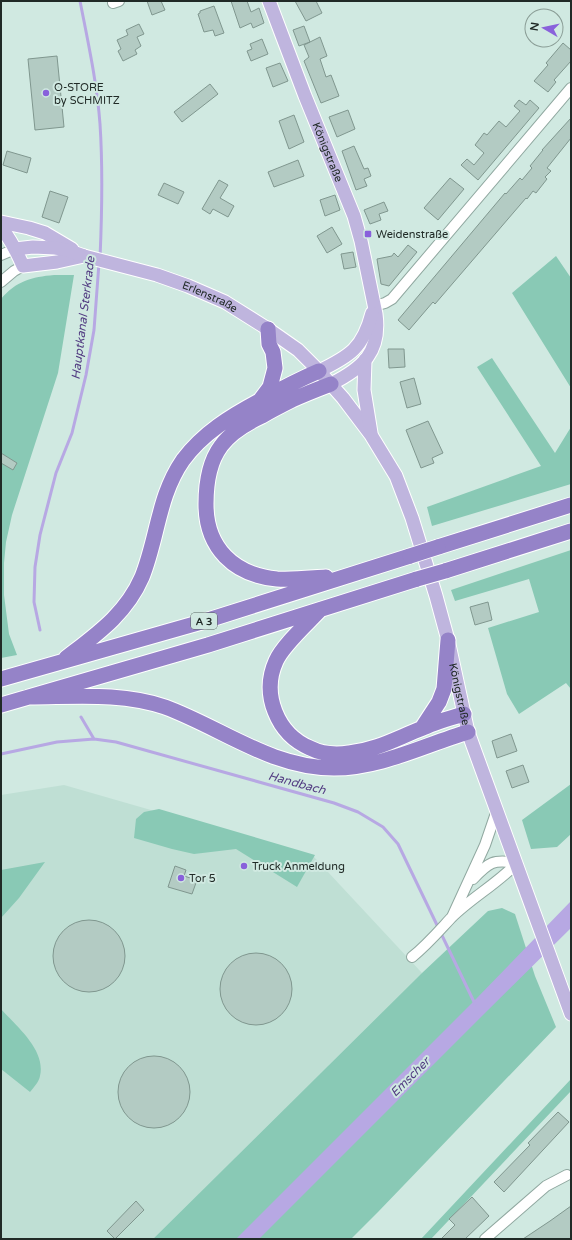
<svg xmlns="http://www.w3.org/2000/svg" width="572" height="1240" font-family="'Varela Round',sans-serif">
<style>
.built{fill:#bfdfd4}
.green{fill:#89c9b5}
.water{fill:#b7a8e3}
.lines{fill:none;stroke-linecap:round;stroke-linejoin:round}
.stream{stroke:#b7a8e3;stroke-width:3}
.building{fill:#b3cbc3;stroke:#80978f}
.minor-casing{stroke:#90a8a0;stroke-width:12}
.major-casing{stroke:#fff;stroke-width:15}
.highway-casing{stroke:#fff;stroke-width:17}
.minor{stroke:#fff;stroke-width:10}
.major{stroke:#bfb5de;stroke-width:13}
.highway{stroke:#9583c8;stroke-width:15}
.highway-bridge-casing{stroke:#fff;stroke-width:17;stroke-linecap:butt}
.highway-bridge{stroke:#9583c8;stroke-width:15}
.poi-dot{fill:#8961db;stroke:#d0e9e1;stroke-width:1.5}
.labels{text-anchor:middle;stroke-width:4;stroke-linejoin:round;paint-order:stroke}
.shield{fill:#d0e9e1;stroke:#55635e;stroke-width:1}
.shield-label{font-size:10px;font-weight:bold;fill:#202a26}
.poi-label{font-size:11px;fill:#202a26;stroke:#d0e9e1;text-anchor:start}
.street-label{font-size:11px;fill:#202a26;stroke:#d0e9e1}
.water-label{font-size:12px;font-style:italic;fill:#523c82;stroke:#d0e9e1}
</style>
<rect width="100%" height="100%" fill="#d0e9e1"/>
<!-- built -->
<path class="built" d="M64,785L314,857L422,973L153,1239H1V795Z"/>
<!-- green -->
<path class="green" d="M556,256L571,278V388L512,293Z
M54,275H74L58,373L12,515L6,542L4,563V595L9,634L17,655L1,658V299C16,281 32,277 54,275Z
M492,358L555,453L571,427V484L432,526L427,507L541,466L477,367Z
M571,550V689L566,683L519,714L507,694L488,628L539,612L529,579L455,601L451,590Z
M571,784V834L557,847L531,849L522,820Z
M159,809L315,855L297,887L236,849L194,854L172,849L134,838L136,819L144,812Z
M45,862L19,898L1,918V870Z
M502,908L515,914L535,976L556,1027L378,1212L351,1239H153L422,973L488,911Z
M1,1009C17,1027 46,1050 40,1076C39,1082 33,1088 30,1092L1,1069Z
M571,1079V1091L431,1239H421Z"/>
<!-- water -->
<path class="water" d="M571,901V928L484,1014L259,1239H236L475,1000Z"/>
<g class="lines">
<!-- stream -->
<path class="stream" d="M80,1C88,42 97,83 100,124C103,169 102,213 100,258
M40,630L34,602L35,567L40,535L56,473L72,433L86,375L94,330L99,263
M81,717L94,739
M1,754L57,742L94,739L116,742L334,803L358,812L383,827L398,844L475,1004"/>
</g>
<!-- building -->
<path class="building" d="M147,1H161L165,10L152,15Z
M231,1H247L251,12L259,8L264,23L253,28L251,23L240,28Z
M295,1H316L322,13L306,21Z
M214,6L224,33L215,36L213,30L204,32L198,14L200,13V11Z
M139,24L144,34L137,37L141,46L135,50L137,54L123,61L118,51L121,49L117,40L128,35L126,30Z
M304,26L310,42L299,46L293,30Z
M320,37L327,56L320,59L326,77L331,75L339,96L321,103L304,61L309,57L304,45Z
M262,39L268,54L251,61L247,51L252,49L250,44Z
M563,43L571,50V61L554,80L556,82L548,92L534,81L548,65L546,63Z
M57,56L64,127L35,130L28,59Z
M280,63L288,81L273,87L266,68Z
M210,84L218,94L182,122L174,112Z
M519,100L526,105L530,100L539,108L478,180L461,165L467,159L474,165L484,153L475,145L484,133L487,135L499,121L506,127L520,111L514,106Z
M348,110L355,129L337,137L329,117Z
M294,115L304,142L289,149L279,121Z
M571,118V138L547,168L551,171L545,177L547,179L536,193L533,191L527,199L526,198L435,304L433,302L409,330L398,320L505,193L506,194L520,178L522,180L532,168L530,166L543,150H542Z
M354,146L364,169L368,168L371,176L364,179L367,186L356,190L342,151Z
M7,151L31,158L27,173L3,165Z
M298,160L304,176L274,187L268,172Z
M450,178L464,189L438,220L424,208Z
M219,180L228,185L220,198L234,206L228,217L213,209L210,214L202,209Z
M164,183L184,192L178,204L158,195Z
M50,191L68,197L59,223L42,217Z
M335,195L340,210L325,216L320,200Z
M384,202L388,211L379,214L381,220L370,224L364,210Z
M332,227L342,244L327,253L317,236Z
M408,245L417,252L389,286L381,284L377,259L392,256L394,253L398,257Z
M353,252L356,267L344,269L341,254Z
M388,349H404L405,367L389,368Z
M414,378L421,404L407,408L400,382Z
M428,421L443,453L432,458L434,463L421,468L406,430Z
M1,453L17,463L13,470L1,463Z
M488,602L492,620L475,625L470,607Z
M511,734L517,751L497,758L492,741Z
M523,765L529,782L512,788L506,771Z
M175,866L186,870L184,876L197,880L192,894L168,887Z
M53 956a36 36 0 1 1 72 0a36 36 0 1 1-72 0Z
M220 989a36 36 0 1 1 72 0a36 36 0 1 1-72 0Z
M118 1092a36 36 0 1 1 72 0a36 36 0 1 1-72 0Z
M558,1112L569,1122L504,1192L494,1182L530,1145L528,1143Z
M472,1197L489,1216L465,1239H441L455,1225L449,1219Z
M136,1201L144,1210L115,1239L107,1231Z
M571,1206V1239H523L550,1221Z"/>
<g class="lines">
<defs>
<path id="minor" d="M113,3L119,1
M1,255L15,249
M1,282L14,271L23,266
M374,306L385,303L392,299L571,88
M473,879C489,862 493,859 517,863
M452,917L485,845L497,810
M412,957C427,945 438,932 451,918C471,898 497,884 517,863
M485,1239L546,1186L567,1175"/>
<g id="major">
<path id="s1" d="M269,1L305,96L354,216L361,241L376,314C381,352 363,368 331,384"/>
<path d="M1,222L29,228L45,233L72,249"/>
<path d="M1,227C10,239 17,252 23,266L57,262L84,256"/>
<path id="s2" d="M15,249L33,247L55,248L67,250L84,256L157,275L188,286L225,302L268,329L298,350L319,371L343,398L371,435L396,476L412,518L436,596L448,640L468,732L571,1014"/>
<path d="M365,360L364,390L371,433"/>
<path d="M319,371C350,356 363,348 372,313"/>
</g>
<path id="highway" d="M261,399L270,387L275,368L273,352L269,344L268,329
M438,547L571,505
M445,571L571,531
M326,577C310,578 293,580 277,579C234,575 206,548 206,504C206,484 209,462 221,446C231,432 247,423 262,416C272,410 282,405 292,400C305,394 318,389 331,384
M320,610C307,624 283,645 276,661C261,694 277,734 310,748C322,754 336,755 349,753C377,750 397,738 423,728C436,722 450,718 464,714
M66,658C97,634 126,614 142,577C158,537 158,496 183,460C203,433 231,416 259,401C279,390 298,380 319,371
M1,679L205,621L410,556
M29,697C74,697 121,692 165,707C222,728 271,768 334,768C381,768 424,745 468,732
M1,705L208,645L417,579
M422,728L439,702L444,689L448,640"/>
</defs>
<!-- minor casing -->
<use href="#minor" class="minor-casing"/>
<!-- major casing -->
<use href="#major" class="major-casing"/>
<!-- highway casing -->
<use href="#highway" class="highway-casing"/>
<!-- minor -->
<use href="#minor" class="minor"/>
<!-- major -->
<use href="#major" class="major"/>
<!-- highway -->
<use href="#highway" class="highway"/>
<defs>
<path id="highway-bridge" d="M410,556L438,547
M417,579L445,571"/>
</defs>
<!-- highway-bridge casing -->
<use href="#highway-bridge" class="highway-bridge-casing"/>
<!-- highway-bridge -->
<use href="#highway-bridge" class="highway-bridge"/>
</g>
<!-- markers -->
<g class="poi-dot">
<circle cx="46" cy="93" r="4"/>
<rect x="364" y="230" width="8" height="8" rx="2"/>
<circle cx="244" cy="866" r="4"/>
<circle cx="181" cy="878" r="4"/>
</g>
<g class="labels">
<!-- shield labels -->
<rect class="shield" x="191" y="613" width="26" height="16" rx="3"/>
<g class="shield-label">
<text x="204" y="625">A 3</text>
</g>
<!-- poi labels -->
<g class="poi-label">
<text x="54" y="91">O-STORE<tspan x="54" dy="13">by SCHMITZ</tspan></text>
<text x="376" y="238">Weidenstraße</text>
<text x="252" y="870">Truck Anmeldung</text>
<text x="189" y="882">Tor 5</text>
</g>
<!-- street labels -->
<g class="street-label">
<text dy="4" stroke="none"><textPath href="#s1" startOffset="162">Königstraße</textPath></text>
<text dy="4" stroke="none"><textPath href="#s2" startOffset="203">Erlenstraße</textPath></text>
<text dy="4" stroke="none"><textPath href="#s2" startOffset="694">Königstraße</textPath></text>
</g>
<!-- water labels -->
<g class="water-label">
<text transform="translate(83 318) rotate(-83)" y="4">Hauptkanal Sterkrade</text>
<text transform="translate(297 783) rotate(15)" y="4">Handbach</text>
<text transform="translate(410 1077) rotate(-45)" y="4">Emscher</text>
</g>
</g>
<!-- border -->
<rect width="572" height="1240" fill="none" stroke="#202a26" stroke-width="4"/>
<!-- north arrow -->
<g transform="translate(544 28) rotate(279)"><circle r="19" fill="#d0e9e1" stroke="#8a9d96"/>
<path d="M0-3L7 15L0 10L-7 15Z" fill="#8961db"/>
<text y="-6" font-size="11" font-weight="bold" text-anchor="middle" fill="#202a26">N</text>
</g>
</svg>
